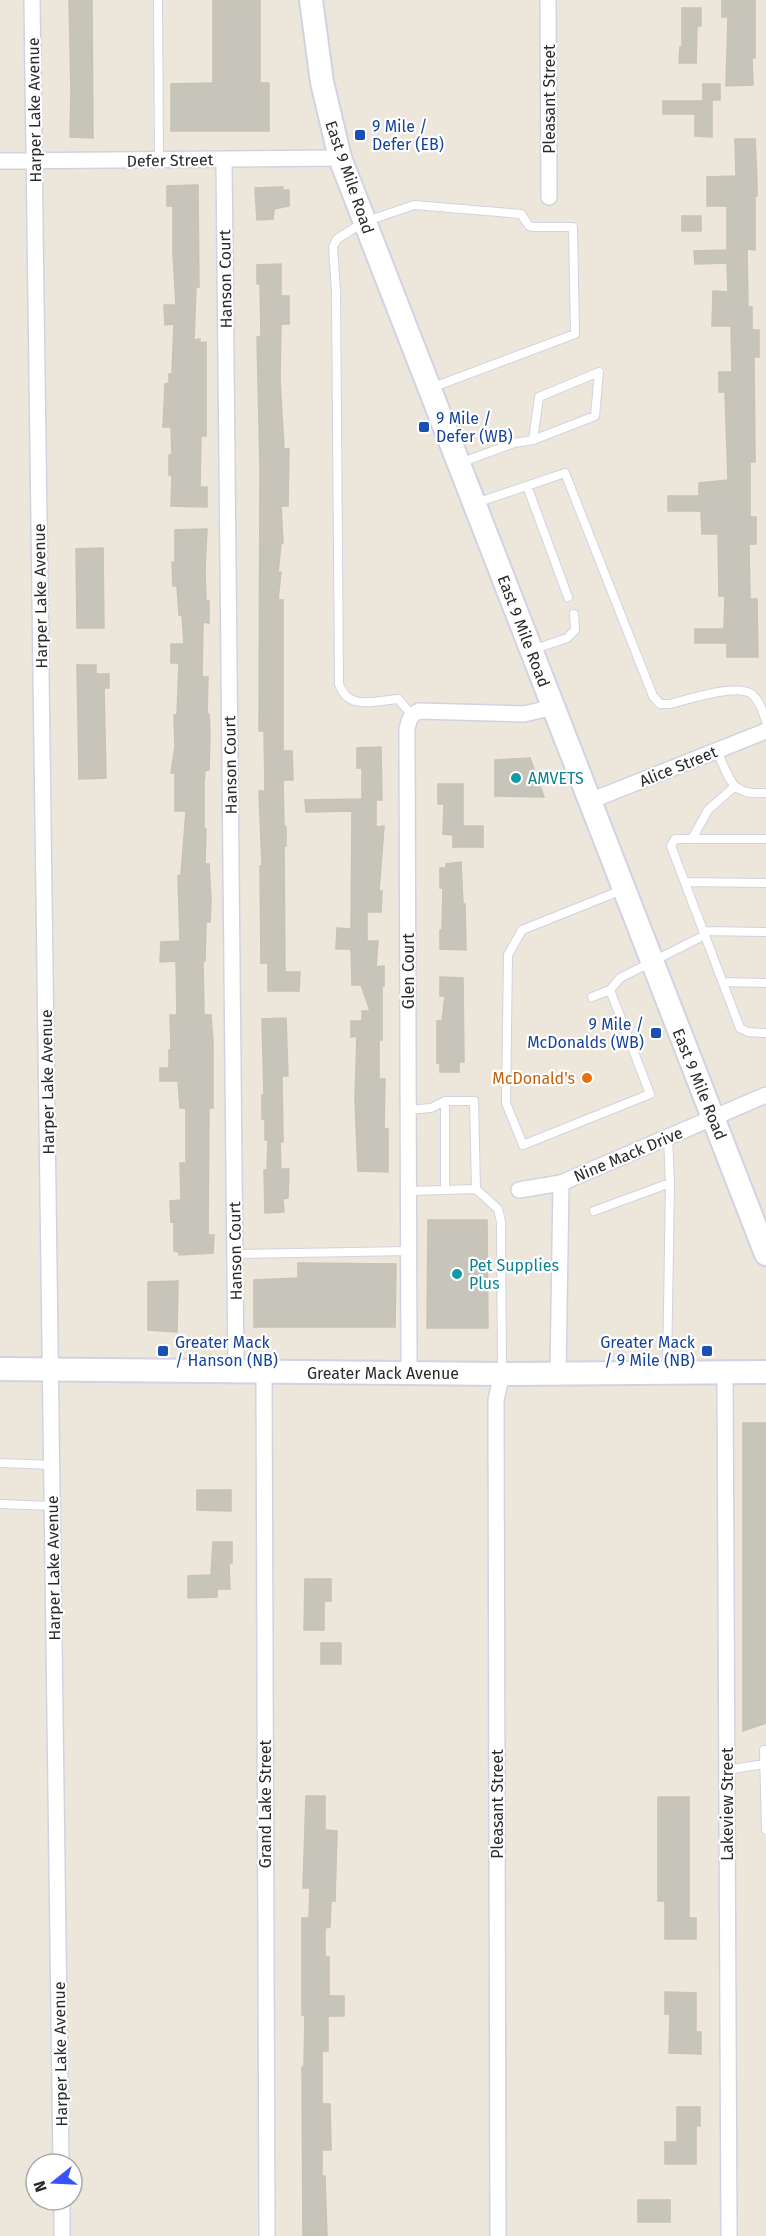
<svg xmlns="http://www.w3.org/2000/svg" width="766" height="2236" font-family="'Fira Sans',sans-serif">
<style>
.building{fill:#c7c4ba;stroke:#c8c2b5;stroke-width:1.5}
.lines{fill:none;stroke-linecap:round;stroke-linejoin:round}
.lane-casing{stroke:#d1d3e3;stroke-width:10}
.street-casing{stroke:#d1d3e3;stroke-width:18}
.secondary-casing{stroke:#d1d3e3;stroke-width:26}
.lane{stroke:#fff;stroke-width:8}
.street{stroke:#fff;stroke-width:15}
.secondary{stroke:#fff;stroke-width:22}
.transit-dot{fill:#1a4fb4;stroke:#fff;stroke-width:2}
.culture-dot{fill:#0f9aa8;stroke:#fff;stroke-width:2}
.food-dot{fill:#e8710a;stroke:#fff;stroke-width:2}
.labels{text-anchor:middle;stroke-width:4.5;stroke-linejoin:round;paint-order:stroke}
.street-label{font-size:16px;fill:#2a2a2a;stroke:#fff}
.transit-label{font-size:16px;fill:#164399;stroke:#fff;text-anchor:start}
.culture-label{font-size:16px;fill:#0d838f;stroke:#fff;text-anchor:start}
.food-label{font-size:16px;fill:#c56008;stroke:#fff;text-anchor:end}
</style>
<rect width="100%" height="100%" fill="#ece6db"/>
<!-- building -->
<path class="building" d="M69,0H92L93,138L70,137L71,91Z
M213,0H260V83H269V131H171V84L213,83Z
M722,0H755V58H752L753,85L726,86L728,17H722Z
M682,8H701V26H697L696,63H679L680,47H682Z
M703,84H720V100H703Z
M663,101H712V137L695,136V114H663Z
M735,139H755L757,181V196H755V250L747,249L748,307H752V330H759V357H754L755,462H750V517H756V544H749L750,599H757L758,657H727V643H695V629H724L725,596H719L718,534H702L701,511H668V496H699V483L728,480L725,392H719V372H732L731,326H712L713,291L728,292L727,263L695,264L694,251L727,250V206H707V177L736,176Z
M198,185L199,287H196L194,340L200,339V343L206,342V436H201L200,487H207V507L171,506L172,475H169V455H172L171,427H163L165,384L169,383V374H172L174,324L165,325L164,305H176L173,253V206H167V186Z
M283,187L282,190H289V206L274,209L273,219L257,220L255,188Z
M682,216H701V231H682Z
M281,264V296H289V324H281L280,379L284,449H289L288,506H281L283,543H281L278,573L281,572L278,600H283V751H292L293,780H283L284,827H286V846H284L285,972H300L299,991H268V963H261L260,866H262L259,791H265L264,731H259L260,468L257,337H261L260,284H257V265Z
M207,529L205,570L206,601H209V623L203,622L202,677H208L207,714H209L210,734L209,770L205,771L204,783V829H206L205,864H209L211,901L210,922H206L205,961H203L204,1015H211L213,1043V1108H209L208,1235H214L213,1253L179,1255V1252L174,1251V1221L171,1222L170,1201L181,1200L180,1163H186V1108H180L178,1081H160V1068H169V1050H171L170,1015H177L176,961L160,962L161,942L180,941L178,876L181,875L186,811H175V773H171L175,747L174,715H177L179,663H171V644H184L182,615H179L177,586H173L172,562H175V530Z
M103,548L104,628H77L76,549Z
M77,665H96V674H109V688H104L106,778L79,779Z
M381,747L382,800H376V827L384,826L379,891H382L381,912H367V941H378L376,967L384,966V986H382V1040H379V1079H385L384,1128L388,1129V1172L358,1171L355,1100L357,1036L351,1037V1021H362V1011H370L361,985H352L351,949H336L337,928L351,929L352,811L306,812L305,800L362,799V768H357V748Z
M530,758L544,797L495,796V760Z
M438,784H463V826H483V847H453V835L443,834L444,804H438Z
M461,862L463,904H465L466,950L440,949V930H442L443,888H440V868H446V864Z
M440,977L463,978L464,1062H459V1072H440V1063H437V1021H442L445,996H440Z
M286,1018L288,1076H282L283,1142H280L281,1169H289L288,1198L283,1199L284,1212L265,1213L264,1170H267L268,1140H265V1119H262V1095H264L262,1019Z
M428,1220H487L488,1328H427Z
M298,1263L396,1264L395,1327H254V1280L298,1278Z
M178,1281L177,1332L148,1330V1282Z
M743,1423H766V1723L743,1731Z
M197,1490H231V1511L197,1510Z
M213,1542H232V1563H229L230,1589H217V1597L188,1598V1576L211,1575Z
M305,1579H331V1601H324V1630H304Z
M321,1643H341V1664H321Z
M306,1796H325V1830L337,1831L335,1901H331L330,1927L325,1928V1957H329V1996H344V2016H328V2051H322V2104H330L331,2150H322V2176H325L327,2236H303L302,2067H304L305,2015H302V1918H309L310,1888H303Z
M658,1797H689V1918H696V1939H665V1901H658Z
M665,1992L696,1993V2032H701V2054L669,2053L670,2014H665Z
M677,2107H700V2126H696V2164H665V2142H677Z
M638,2200H670V2222H638Z"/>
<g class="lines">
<defs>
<path id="lane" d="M158,0L159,160
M460,463L514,443L533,440L595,416L599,372L539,397L533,440
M527,486L568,597
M476,503L565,473L653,696L660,704H669C687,700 739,682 753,695C760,702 763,712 766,721
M532,650L567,638L575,630L574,614
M412,715L398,699C375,701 348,711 339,684L336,292L333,247L337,239L364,222L414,205L521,214L529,226L534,227H573L575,334L431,388
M717,751C730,779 730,796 766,793
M692,839L708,810L734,787
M766,839H675L671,846L740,1028L748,1032L766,1033
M685,882L766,883
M622,890L522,930L508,955L506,1103L523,1145L650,1094L610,990L620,978L705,935
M703,931L766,932
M723,982L766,983
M592,997L610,990
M445,1101V1190
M408,1110L431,1108L445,1101H474L476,1189L498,1209L501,1222L502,1372
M409,1191L476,1189
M594,1211L670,1183
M235,1254L409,1251
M667,1371L670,1183L668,1137
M0,1463L52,1465
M0,1504L52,1506
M766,1750H764L766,1830
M727,1770L764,1764"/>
<path id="street" d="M32,0L61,2164
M548,0L549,197
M224,160L236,1371
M0,161L340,158
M590,801L766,731
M519,1190L561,1183L766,1095
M264,1372L267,2236
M725,1372L729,2236
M409,1373L407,729C409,720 410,715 419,711L524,714L554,707
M558,1373L561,1183
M62,2200V2236
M498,2236L496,1400L502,1374"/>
<path id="secondary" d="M311,0L322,82L340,158L766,1254
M0,1369L502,1374L766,1372"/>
</defs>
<!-- lane casing -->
<use href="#lane" class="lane-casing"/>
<!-- street casing -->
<use href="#street" class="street-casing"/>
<!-- secondary casing -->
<use href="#secondary" class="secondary-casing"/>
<!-- lane -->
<use href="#lane" class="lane"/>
<!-- street -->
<use href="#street" class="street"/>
<!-- secondary -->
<use href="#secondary" class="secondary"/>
</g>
<!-- markers -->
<g class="transit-dot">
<rect x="354" y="129" width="12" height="12" rx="3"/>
<rect x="418" y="421" width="12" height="12" rx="3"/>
<rect x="650" y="1027" width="12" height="12" rx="3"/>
<rect x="157" y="1345" width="12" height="12" rx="3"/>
<rect x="701" y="1345" width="12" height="12" rx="3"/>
</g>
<g class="culture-dot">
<circle cx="516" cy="778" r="6"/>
<circle cx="457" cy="1274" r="6"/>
</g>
<circle class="food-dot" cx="587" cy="1078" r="6"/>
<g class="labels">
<!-- street labels -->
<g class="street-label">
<text transform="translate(549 99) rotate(-90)" y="6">Pleasant Street</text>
<text transform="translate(34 110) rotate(-91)" y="6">Harper Lake Avenue</text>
<text transform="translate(170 160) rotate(-1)" y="6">Defer Street</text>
<text transform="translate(350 177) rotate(71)" y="6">East 9 Mile Road</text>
<text transform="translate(225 279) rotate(-91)" y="6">Hanson Court</text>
<text transform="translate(40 596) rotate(-91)" y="6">Harper Lake Avenue</text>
<text transform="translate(524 631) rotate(69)" y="6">East 9 Mile Road</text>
<text transform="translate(230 765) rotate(-91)" y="6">Hanson Court</text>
<text transform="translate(678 766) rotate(-22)" y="6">Alice Street</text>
<text transform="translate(408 971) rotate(-90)" y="6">Glen Court</text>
<text transform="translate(47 1082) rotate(-91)" y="6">Harper Lake Avenue</text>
<text transform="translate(700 1084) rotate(68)" y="6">East 9 Mile Road</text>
<text transform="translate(628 1154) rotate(-23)" y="6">Nine Mack Drive</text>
<text transform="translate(235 1251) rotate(-91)" y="6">Hanson Court</text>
<text x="383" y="1379">Greater Mack Avenue</text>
<text transform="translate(53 1568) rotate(-91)" y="6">Harper Lake Avenue</text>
<text transform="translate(265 1804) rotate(-90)" y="6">Grand Lake Street</text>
<text transform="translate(497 1804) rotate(-90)" y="6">Pleasant Street</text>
<text transform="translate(727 1804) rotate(-90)" y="6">Lakeview Street</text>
<text transform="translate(60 2054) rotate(-91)" y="6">Harper Lake Avenue</text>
</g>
<!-- transit labels -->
<g class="transit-label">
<text x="372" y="132">9 Mile /<tspan x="372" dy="18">Defer (EB)</tspan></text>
<text x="436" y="424">9 Mile /<tspan x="436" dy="18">Defer (WB)</tspan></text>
<text x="644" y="1030" text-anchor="end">9 Mile /<tspan x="644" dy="18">McDonalds (WB)</tspan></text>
<text x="175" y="1348">Greater Mack<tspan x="175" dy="18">/ Hanson (NB)</tspan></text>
<text x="695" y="1348" text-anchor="end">Greater Mack<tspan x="695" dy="18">/ 9 Mile (NB)</tspan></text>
</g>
<!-- culture labels -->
<g class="culture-label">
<text x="528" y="784">AMVETS</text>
<text x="469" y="1271">Pet Supplies<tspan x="469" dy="18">Plus</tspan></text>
</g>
<!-- food labels -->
<g class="food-label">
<text x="575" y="1084">McDonald's</text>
</g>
</g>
<!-- north arrow -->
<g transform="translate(54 2182) rotate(252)"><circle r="28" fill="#ffffff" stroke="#aaaaaa" stroke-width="1.5"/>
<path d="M0-4.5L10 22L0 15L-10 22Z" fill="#3852fd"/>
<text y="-9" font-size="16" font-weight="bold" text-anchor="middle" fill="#2a2a2a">N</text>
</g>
</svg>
